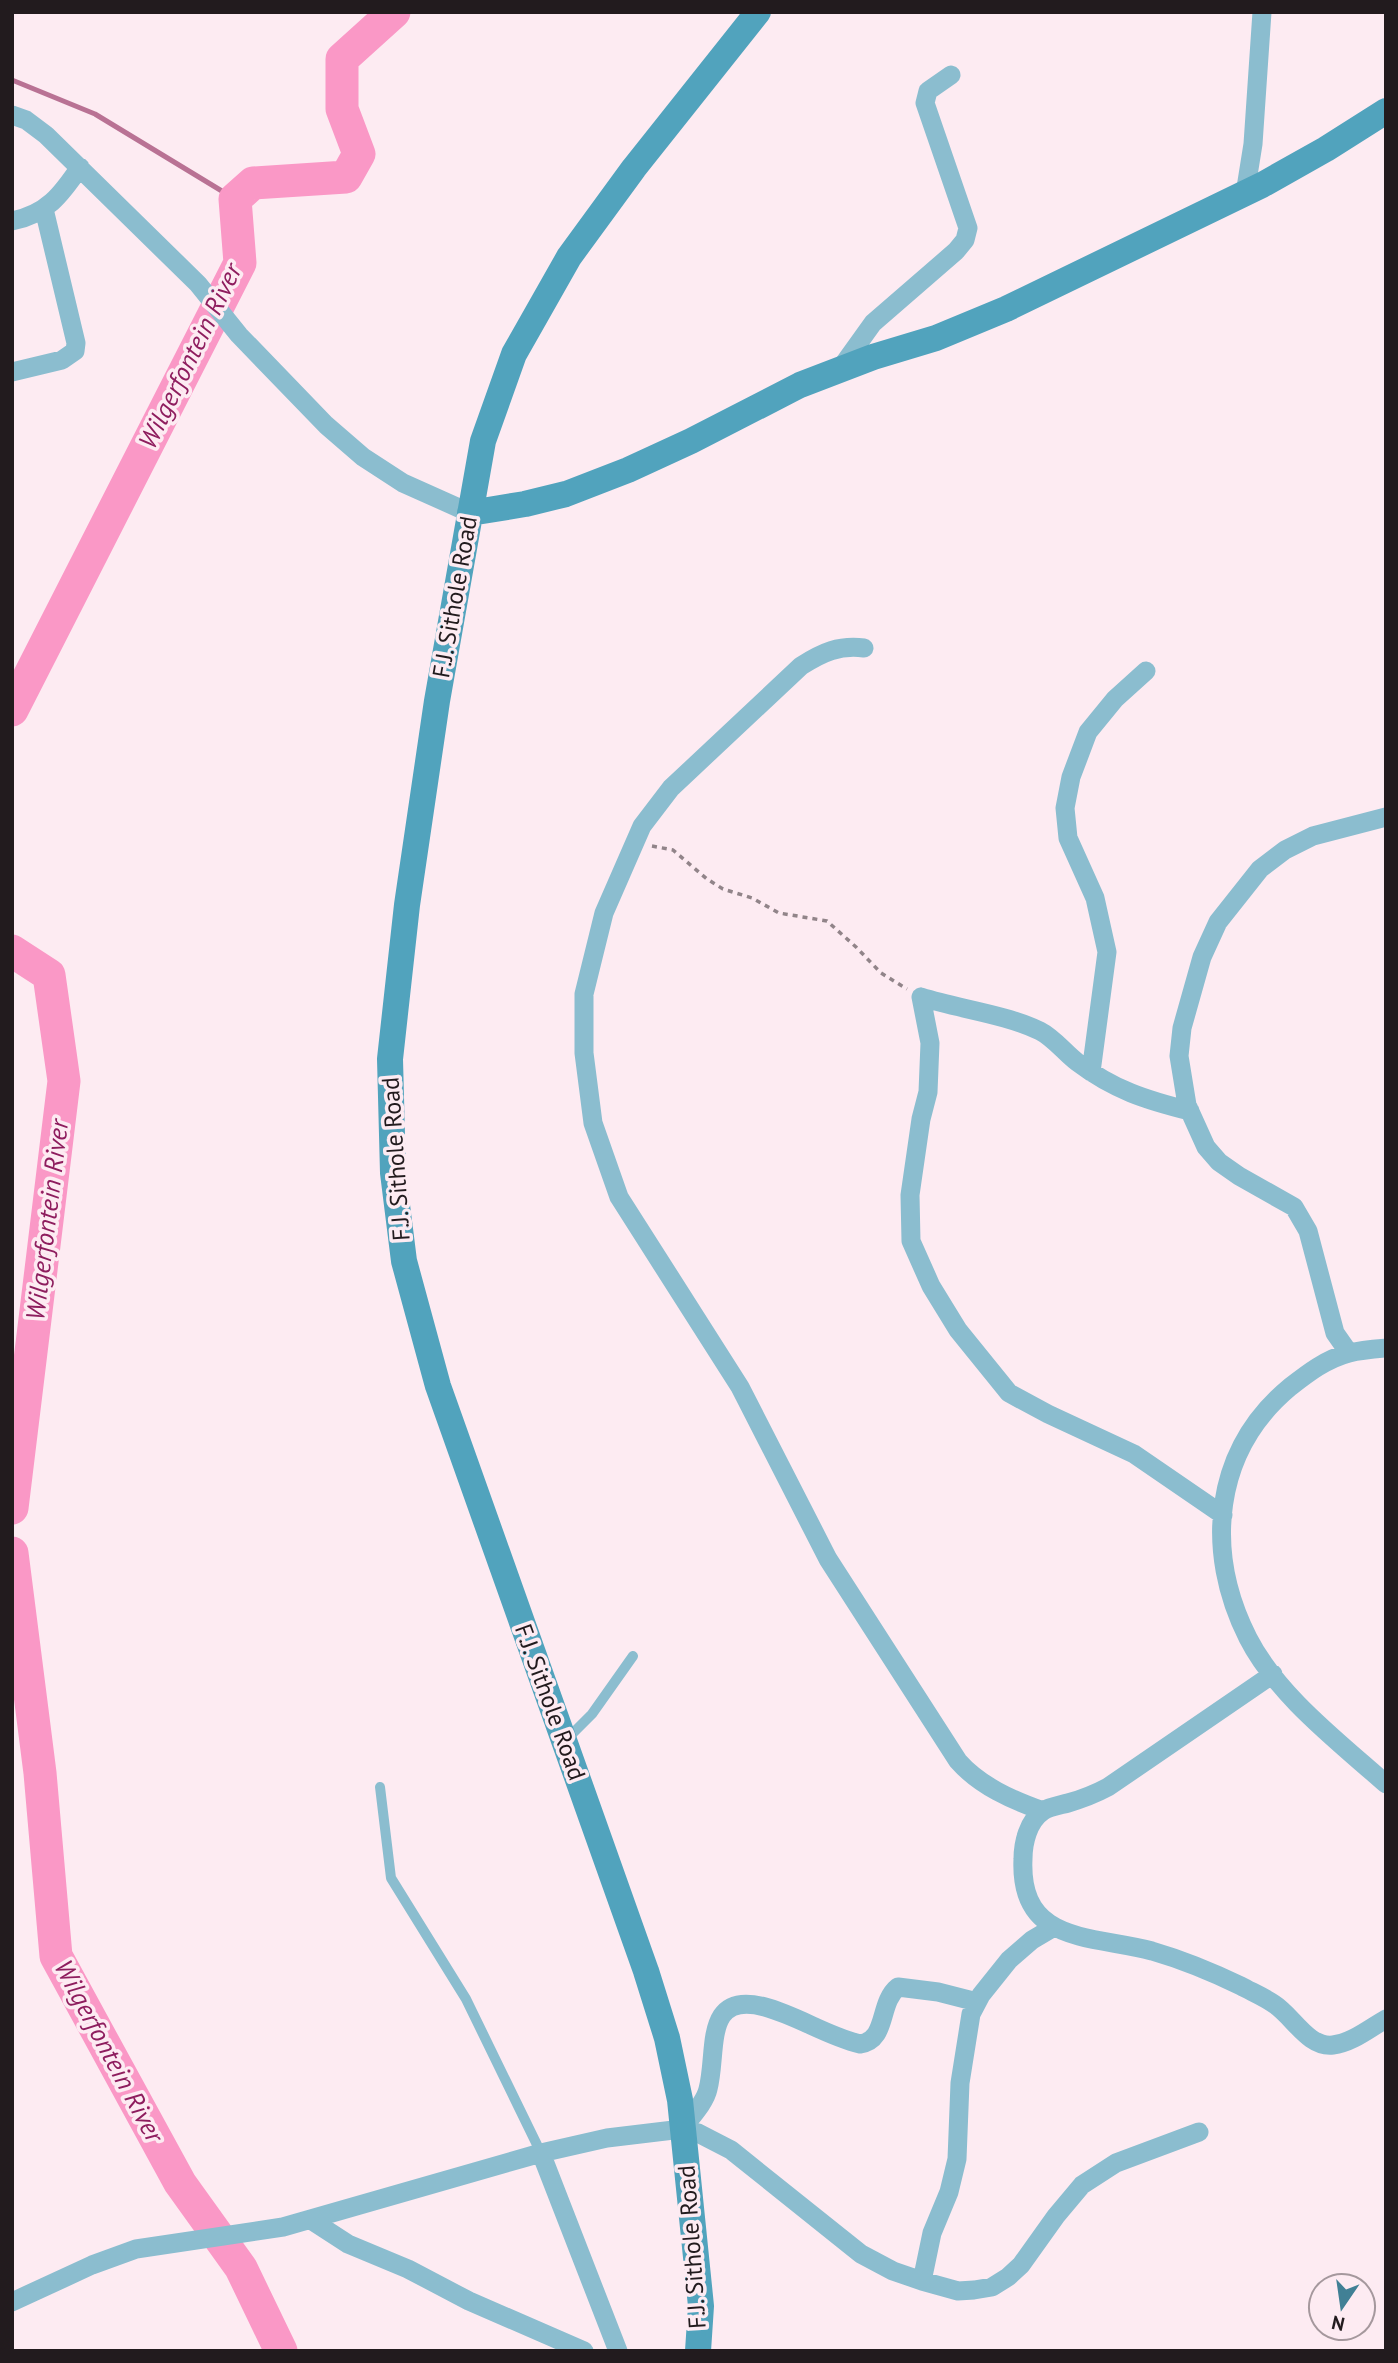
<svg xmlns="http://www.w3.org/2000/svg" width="1398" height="2363" font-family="'PT Sans',sans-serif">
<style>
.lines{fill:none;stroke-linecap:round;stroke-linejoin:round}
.stream{stroke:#b97294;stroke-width:5}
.river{stroke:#fa98c6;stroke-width:33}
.path{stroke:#918489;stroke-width:3.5;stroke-dasharray:5 5;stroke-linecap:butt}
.lane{stroke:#8bbdcf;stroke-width:10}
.street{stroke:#8bbdcf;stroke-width:19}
.secondary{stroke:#51a3bd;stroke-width:26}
.labels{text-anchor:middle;stroke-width:7;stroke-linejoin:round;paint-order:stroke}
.street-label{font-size:24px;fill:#221b1e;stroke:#fdebf2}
.water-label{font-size:26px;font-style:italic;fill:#8e1d5e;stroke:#fdebf2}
</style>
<rect width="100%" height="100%" fill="#fdebf2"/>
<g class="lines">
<!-- stream -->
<path class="stream" d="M12,80L95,114L235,199"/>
<!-- river -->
<path class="river" d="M12,710L240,263L235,199L253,183L346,177L359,154L342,109V59L394,12
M12,951L49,975L64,1081L12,1508
M12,1553L40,1773L56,1956L180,2183L241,2268L281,2351"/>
<!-- path -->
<path class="path" d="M652,846L673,850L707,879L723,889L752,898L779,913L827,921L856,947L881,973L907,989"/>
<!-- lane -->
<path class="lane" d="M567,1739L592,1714L633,1656
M380,1787L391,1878L466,1999L541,2153"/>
<!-- street -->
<path class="street" d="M12,115L26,120L46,135L198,284L239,335L326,425L363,457L403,483L470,513
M1245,194L1253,144L1262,12
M12,221C47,214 61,195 80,167
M840,369L873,323L956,251L965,240L968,228L925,103L928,91L951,75
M12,372L62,360L75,351L76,343L44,209
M864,648C839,645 823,652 801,666L671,788L642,826L604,913L584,994V1053L593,1123L619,1197L740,1387L828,1559L958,1761C980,1786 1012,1800 1043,1811
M921,997L930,1043L928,1092L921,1119L910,1195L911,1241L931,1286L958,1330L1009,1393L1048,1414L1134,1454L1223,1515
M921,997C959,1009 1005,1014 1040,1031C1054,1038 1065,1053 1077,1062C1114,1090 1146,1100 1190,1111
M1091,1072L1107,952L1095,898L1068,838L1065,808L1071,777L1088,732L1115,699L1146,671
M1386,1348C1374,1349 1361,1350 1349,1353C1326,1359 1308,1373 1290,1387C1213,1451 1204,1551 1248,1638C1277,1695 1339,1742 1386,1784
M1349,1353L1335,1333L1308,1231L1294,1207L1239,1176L1219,1162L1206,1147L1187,1105L1179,1056L1182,1028L1202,957L1218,922L1260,869L1285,850L1313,836L1386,817
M1273,1674L1108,1787C1095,1794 1082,1799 1068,1803C1061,1805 1049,1807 1043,1811C1028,1821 1023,1843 1023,1859C1019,1944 1091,1935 1152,1951C1183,1960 1212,1972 1241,1986C1252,1992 1264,1997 1274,2004C1293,2016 1308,2048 1333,2045C1352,2043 1370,2028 1386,2019
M682,2129C690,2118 705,2103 708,2089C718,2052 702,1990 765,2007C798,2016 827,2036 860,2044C888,2040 878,2003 898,1987L938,1992L977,2002
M541,2153L618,2351
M311,2220L348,2244L408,2269L469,2301L584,2351
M922,2281L932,2233L949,2192L957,2159L960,2083L971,2014L981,1995L1009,1960L1032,1940L1054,1927
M12,2302L92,2265L136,2249L283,2227L541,2153L607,2138L682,2129L698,2133L731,2150L861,2254L893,2271L922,2281L958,2291L974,2290L992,2287L1008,2277L1021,2265L1056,2216L1082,2185L1116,2163L1199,2132"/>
<!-- secondary -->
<path class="secondary" d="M470,513L525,504L566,494L628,470L691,441L800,385L873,357L936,338L1006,309L1262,185L1326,149L1386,111
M698,2351L701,2306L680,2100L667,2038L646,1971L438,1386L404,1261L393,1173L390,1059L407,905L437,701L483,441L514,354L569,257L634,168L758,12"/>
</g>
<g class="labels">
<!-- street labels -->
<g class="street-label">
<text transform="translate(455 597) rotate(-80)" y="8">F.J. Sithole Road</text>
<text transform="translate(396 1159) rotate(-94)" y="8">F.J. Sithole Road</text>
<text transform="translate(550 1702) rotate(70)" y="8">F.J. Sithole Road</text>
<text transform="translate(692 2247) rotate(-94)" y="8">F.J. Sithole Road</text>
</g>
<!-- water labels -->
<g class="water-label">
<text transform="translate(190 356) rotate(-64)" y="9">Wilgerfontein River</text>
<text transform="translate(47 1220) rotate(-83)" y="9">Wilgerfontein River</text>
<text transform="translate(109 2051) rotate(62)" y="9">Wilgerfontein River</text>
</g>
</g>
<!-- border -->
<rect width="1398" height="2363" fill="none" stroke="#221b1e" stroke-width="28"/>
<!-- north arrow -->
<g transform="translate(1342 2307) rotate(193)"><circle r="33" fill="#fdebf2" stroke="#a5989d" stroke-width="2"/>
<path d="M0-5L12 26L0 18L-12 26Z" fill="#418095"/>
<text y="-10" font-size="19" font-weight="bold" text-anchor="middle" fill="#221b1e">N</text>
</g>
</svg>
